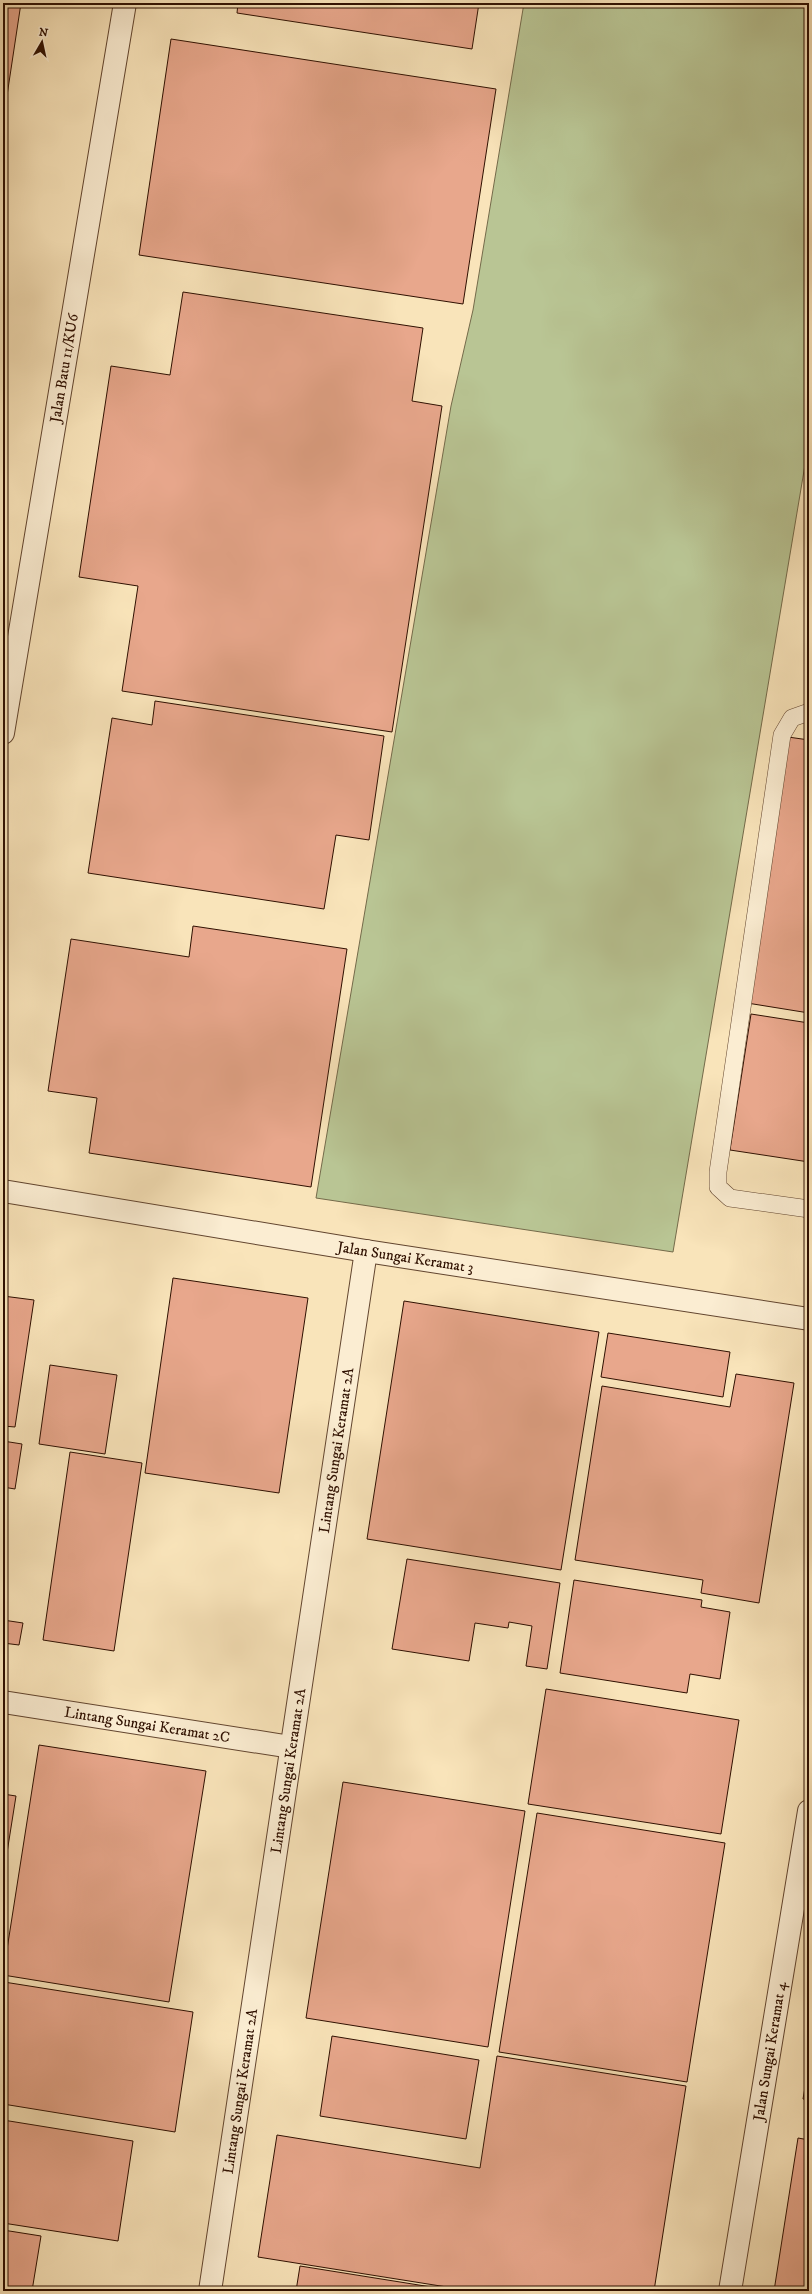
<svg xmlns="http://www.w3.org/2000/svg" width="812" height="2294" font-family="'IM FELL DW Pica',serif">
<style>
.green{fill:#b9c594;stroke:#746a4a}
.building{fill:#e8a78c;stroke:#2f1001}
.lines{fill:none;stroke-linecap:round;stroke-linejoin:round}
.lane-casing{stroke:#62452f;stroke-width:18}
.street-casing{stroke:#62452f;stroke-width:24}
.lane{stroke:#fbedd2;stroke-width:17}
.street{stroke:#fbedd2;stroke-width:22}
.labels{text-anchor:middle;stroke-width:4;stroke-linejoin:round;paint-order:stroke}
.street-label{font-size:15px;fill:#2f1001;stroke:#fbedd2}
</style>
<rect width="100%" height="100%" fill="#f9e4ba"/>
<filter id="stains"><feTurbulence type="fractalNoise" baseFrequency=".005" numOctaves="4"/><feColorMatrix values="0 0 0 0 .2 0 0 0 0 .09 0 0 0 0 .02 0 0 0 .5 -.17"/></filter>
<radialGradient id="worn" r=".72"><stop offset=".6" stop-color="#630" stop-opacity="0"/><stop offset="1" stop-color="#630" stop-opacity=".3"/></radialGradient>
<!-- green -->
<path class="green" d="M524,3H809V441L673,1252L316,1198L451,406L473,310Z"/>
<!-- building -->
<path class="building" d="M3,3H21L3,122Z
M238,3H479L472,49L237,13Z
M171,39L496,89L463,304L139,255Z
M183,292L423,328L412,401L442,406L392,732L122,691L138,586L79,577L111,366L170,375Z
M155,701L384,736L369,840L336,835L324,909L88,873L112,718L152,725Z
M788,737L809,740V1013L747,1003Z
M193,926L347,949L311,1187L89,1153L97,1098L48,1091L71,939L189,957Z
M751,1014L809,1023V1162L730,1150Z
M173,1278L308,1298L279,1493L145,1473Z
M3,1296L34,1300L15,1427L3,1426Z
M404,1301L599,1332L561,1570L367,1539Z
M608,1333L730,1352L723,1397L601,1377Z
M50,1365L117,1375L105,1454L39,1444Z
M736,1374L794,1383L759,1603L701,1593L703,1580L575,1560L602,1386L730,1407Z
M3,1441L22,1444L15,1489L3,1487Z
M70,1452L142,1463L114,1651L43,1640Z
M407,1559L560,1583L547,1669L526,1666L532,1626L509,1622L508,1628L475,1623L469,1661L392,1649Z
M574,1580L702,1600L701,1607L730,1612L720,1679L690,1674L687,1693L560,1673Z
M3,1620L23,1623L19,1645L3,1643Z
M546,1689L739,1720L721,1834L528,1804Z
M39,1745L206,1771L169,2002L3,1975Z
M343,1782L525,1811L488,2047L306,2018Z
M3,1794L16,1796L3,1878Z
M537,1813L725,1843L687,2082L499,2052Z
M4,1982L193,2012L175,2132L3,2104Z
M332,2036L479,2060L466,2139L320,2116Z
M497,2056L686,2086L654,2291H472L258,2257L277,2135L480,2168Z
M809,2064V2100L803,2099Z
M3,2120L133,2141L118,2241L3,2223Z
M798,2138L809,2140V2291H774Z
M3,2230L41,2236L32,2291H3Z
M300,2266L450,2290V2291H296Z"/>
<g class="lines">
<defs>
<path id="lane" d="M809,712L792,718L782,735L718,1172V1187L730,1198L809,1209"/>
<g id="street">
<path id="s1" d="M3,733L125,3"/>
<path id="s2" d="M3,1191L366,1251L809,1319"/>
<path id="s3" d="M3,1702L291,1747"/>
<path id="s4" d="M210,2291L366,1251"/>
<path id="s5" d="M730,2291L809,1811"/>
</g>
</defs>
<!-- lane casing -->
<use href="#lane" class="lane-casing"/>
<!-- street casing -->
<use href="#street" class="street-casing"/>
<!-- lane -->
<use href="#lane" class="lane"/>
<!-- street -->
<use href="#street" class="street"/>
</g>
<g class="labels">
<!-- street labels -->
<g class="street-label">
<text dy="5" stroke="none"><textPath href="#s1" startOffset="370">Jalan Batu 11/KU6</textPath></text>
<text dy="5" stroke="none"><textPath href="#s2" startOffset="408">Jalan Sungai Keramat 3</textPath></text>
<text dy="5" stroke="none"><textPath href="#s4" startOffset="850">Lintang Sungai Keramat 2A</textPath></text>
<text dy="5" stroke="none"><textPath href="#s3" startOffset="146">Lintang Sungai Keramat 2C</textPath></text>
<text dy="5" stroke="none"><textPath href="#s4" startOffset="526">Lintang Sungai Keramat 2A</textPath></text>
<text dy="5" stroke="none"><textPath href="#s5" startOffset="243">Jalan Sungai Keramat 4</textPath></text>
<text dy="5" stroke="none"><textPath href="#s4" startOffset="202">Lintang Sungai Keramat 2A</textPath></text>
</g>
</g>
<!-- margin -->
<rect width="812" height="2294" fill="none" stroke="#f9e4ba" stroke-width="16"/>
<rect x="4" y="4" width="804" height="2286" fill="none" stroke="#2f1001" stroke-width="2"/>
<rect x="8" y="8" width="796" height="2278" fill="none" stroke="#2f1001"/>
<!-- north arrow -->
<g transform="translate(42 42) rotate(9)" stroke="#fbedd2" stroke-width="3" paint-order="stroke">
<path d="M0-3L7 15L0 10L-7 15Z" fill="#2f1001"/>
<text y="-6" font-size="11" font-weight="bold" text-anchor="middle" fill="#2f1001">N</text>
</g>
<rect width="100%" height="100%" filter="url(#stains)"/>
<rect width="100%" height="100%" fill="url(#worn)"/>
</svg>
